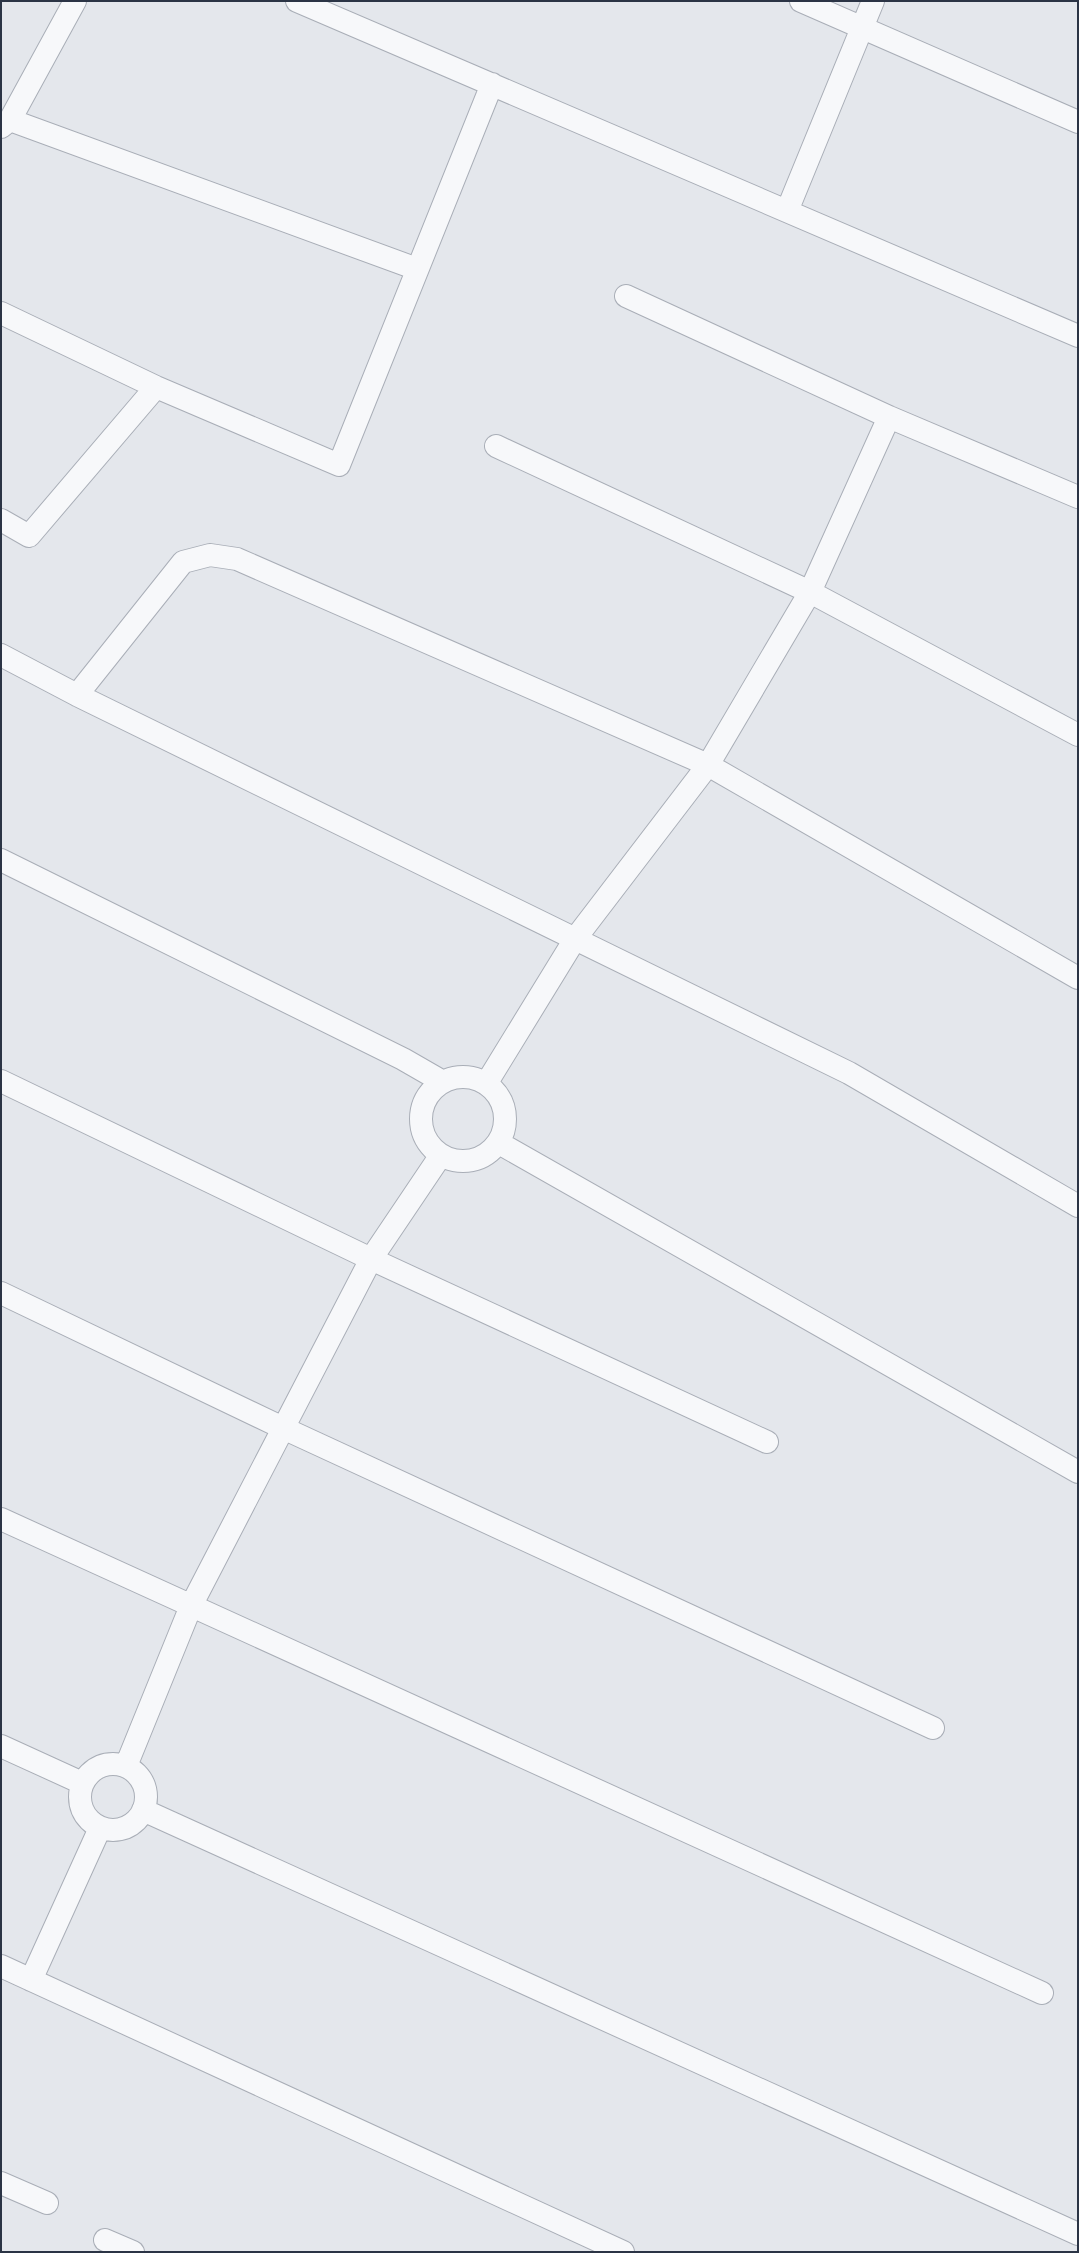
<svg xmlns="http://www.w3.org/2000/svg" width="1079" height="2253" font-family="Montserrat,sans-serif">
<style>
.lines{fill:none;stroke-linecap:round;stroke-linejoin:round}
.minor-casing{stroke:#a9aeb7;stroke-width:24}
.minor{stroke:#f7f8fa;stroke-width:22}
</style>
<rect width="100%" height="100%" fill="#e4e7ec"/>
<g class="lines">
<defs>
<path id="minor" d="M297,1L1078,336
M801,1L1078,122
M10,120L417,269
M1,127L10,120L75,1
M787,211L873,1
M626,296L889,417L1078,497
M1,313L156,387L339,465L492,84
M496,446L810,592L1078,735
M1,520L29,536L156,387
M1,655L77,695L849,1073L1078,1206
M77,695L183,562L210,555L237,559L708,765L1078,978
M1,860L403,1059L443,1082
M421 1119a42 42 0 1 1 84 0a42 42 0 1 1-84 0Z
M1,1081L371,1259L767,1442
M486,1084L575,939L708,765L810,592L889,417
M499,1143L1078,1472
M1,1293L283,1428L933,1728
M1,1519L1042,1993
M1,1746L82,1783
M80 1797a33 33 0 1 1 66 0a33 33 0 1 1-66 0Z
M126,1766L191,1606L371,1259L441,1155
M143,1810L1078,2234
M1,1966L623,2252
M31,1980L100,1828
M1,2183L47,2203
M105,2240L133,2252"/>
</defs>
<!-- minor casing -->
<use href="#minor" class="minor-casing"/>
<!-- minor -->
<use href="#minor" class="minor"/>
</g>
<!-- border -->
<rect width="1079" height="2253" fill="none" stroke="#2b3445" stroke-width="4"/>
</svg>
